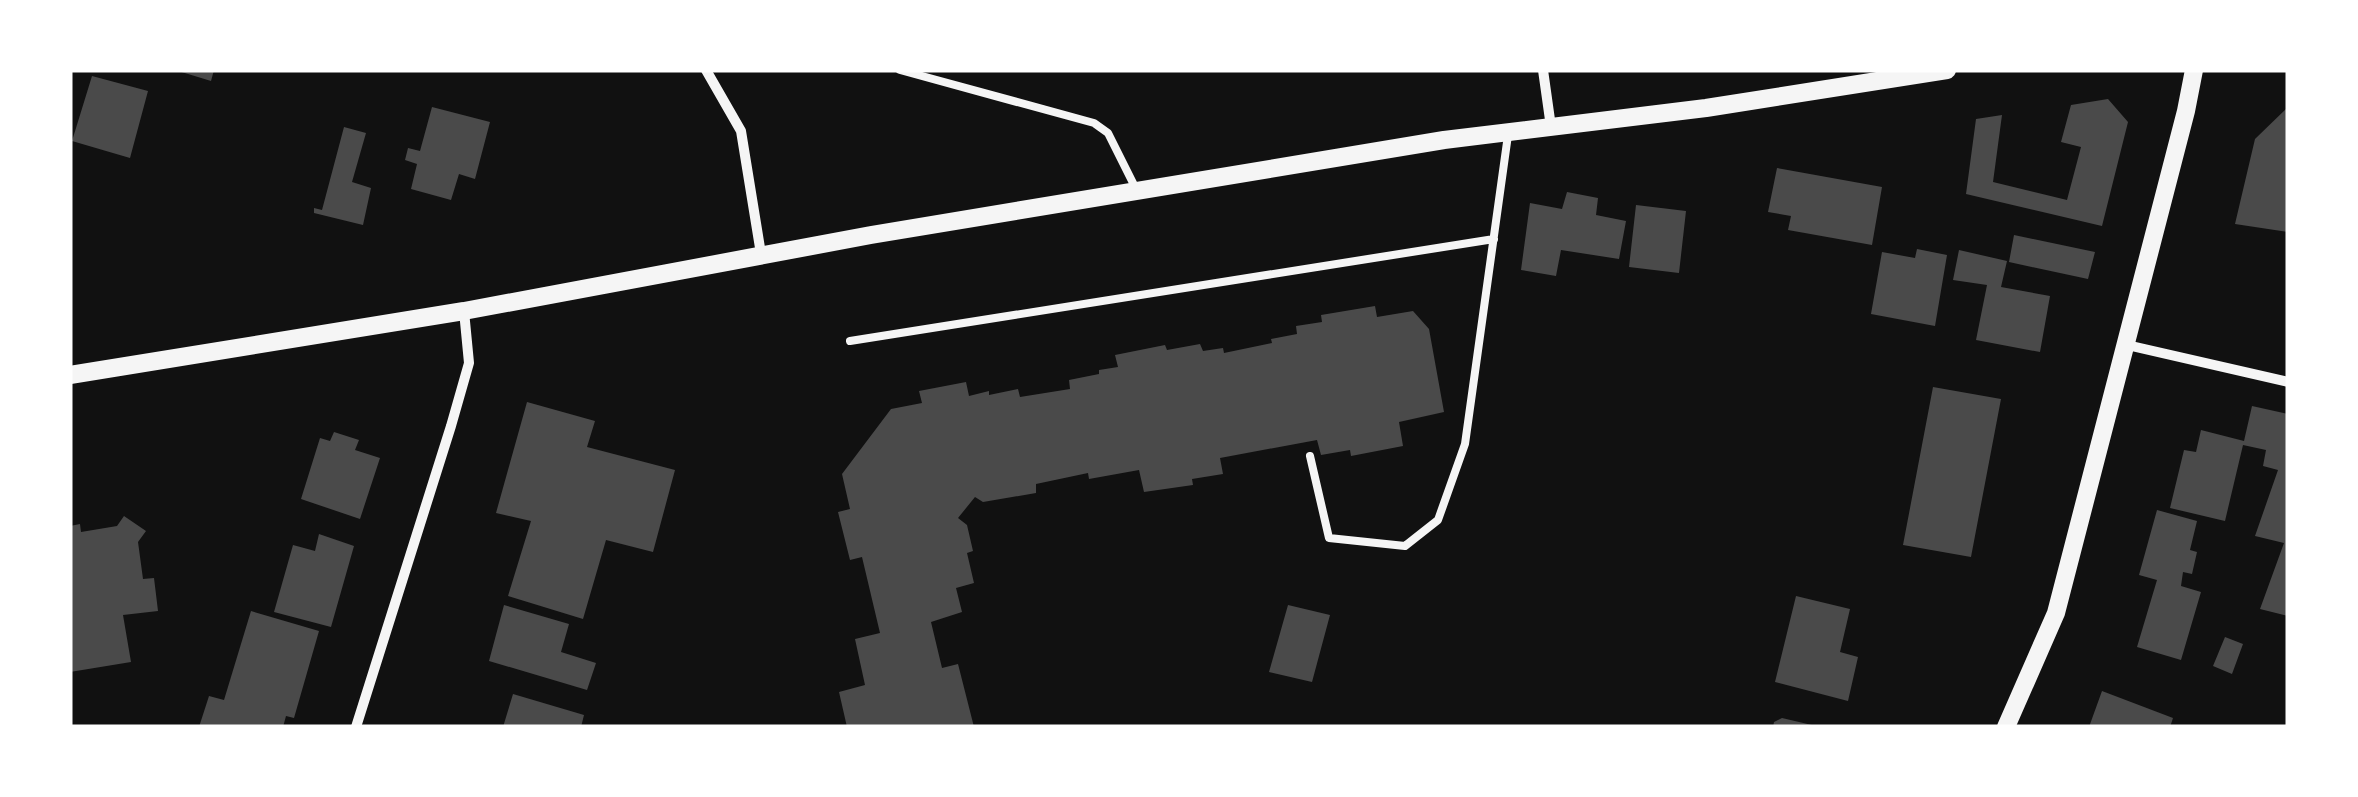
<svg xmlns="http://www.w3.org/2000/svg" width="2358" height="797" font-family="'Nunito Sans',sans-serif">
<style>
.building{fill:#4a4a4a}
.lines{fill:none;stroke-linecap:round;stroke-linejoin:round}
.service{stroke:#f5f5f5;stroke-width:8}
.minor{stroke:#f5f5f5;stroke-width:10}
.tertiary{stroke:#f5f5f5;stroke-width:18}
</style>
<rect width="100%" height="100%" fill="#111"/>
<!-- building -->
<path class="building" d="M175,70H214L211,81Z
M92,76L148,91L130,158L72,141Z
M2108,99L2128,122L2102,226L1966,194L1976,119L2002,115L1993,182L2067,200L2081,147L2061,142L2071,105Z
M432,107L490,122L475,179L459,174L451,200L411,189L417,164L405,160L408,148L420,151Z
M2288,107V232L2235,224L2255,139Z
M344,127L366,133L352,182L371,188L363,225L314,213V208L322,210Z
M1777,168L1882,187L1872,245L1788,230L1791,216L1768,212Z
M1567,192L1598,198L1596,215L1626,221L1619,259L1561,250L1556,276L1521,270L1530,203L1562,209Z
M1636,205L1686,211L1679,273L1629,267Z
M2014,235L2095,252L2088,279L2009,262Z
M1917,249L1947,255L1935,326L1871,314L1882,252L1915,258Z
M1959,250L2007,261L2001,287L2050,296L2040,352L1976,340L1987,285L1953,280Z
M1375,306L1377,317L1413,311L1429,329L1444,412L1399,422L1403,446L1351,456L1350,450L1321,455L1317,440L1220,458L1223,474L1192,479L1193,485L1144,492L1139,470L1089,479L1088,473L1036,484V493L983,502L975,497L958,518L967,525L973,551L967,553L974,583L956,588L962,612L931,622L942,668L958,664L974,727H847L839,692L865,685L855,639L880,633L862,557L850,560L838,512L850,509L842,474L891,409L922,403L919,391L966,382L969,396L989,391V395L1018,389L1020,397L1070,389L1069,380L1099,374V370L1118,367L1115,355L1165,345L1167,350L1200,344L1203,351L1223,348L1224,353L1272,343L1271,339L1297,334L1296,326L1322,322L1321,315Z
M1933,387L2001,399L1971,557L1903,545Z
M527,402L595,421L587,447L675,470L653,552L606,540L583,619L508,596L531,521L496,513Z
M2252,406L2288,414V616L2260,609L2284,543L2255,536L2278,470L2263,466L2266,450L2243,445L2225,521L2170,508L2184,450L2196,452L2201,430L2244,441Z
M334,432L359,440L355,450L380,458L360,519L301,499L320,438L330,441Z
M2157,510L2197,521L2190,550L2197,552L2192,574L2183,572L2181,586L2201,592L2181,660L2137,647L2157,580L2139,575Z
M124,516L146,531L138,542L143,579L154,578L158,611L123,615L131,662L70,672V526L80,524L81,532L117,526Z
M319,534L354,546L331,627L274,612L293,545L315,551Z
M1796,596L1850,609L1840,652L1858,657L1848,701L1775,682Z
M504,605L569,624L561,652L596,663L587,690L489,661Z
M1288,605L1330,615L1312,682L1269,672Z
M251,611L319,631L294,718L286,716L283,727H199L209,696L224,700Z
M2225,637L2243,644L2232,674L2213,666Z
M2102,691L2173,718L2170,727H2089Z
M513,694L584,715L581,727H503Z
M1782,718L1816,726V727H1773L1774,722Z"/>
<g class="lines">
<!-- service -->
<path class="service" d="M900,70L1094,123L1108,133L1136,189
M850,341L1494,239
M1310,456L1329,538L1405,546L1438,520L1465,444L1508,135"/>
<!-- minor -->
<path class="minor" d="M706,70L741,131L761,254
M1543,70L1551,127
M2127,345L2288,382
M356,727L451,426L469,363L464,311"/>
<!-- tertiary -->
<path class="tertiary" d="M70,375L464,311L871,235L1444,140L1706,108L1947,70
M2006,727L2056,613L2186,111L2194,70"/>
</g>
<!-- border -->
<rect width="2358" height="797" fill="none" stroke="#ffffff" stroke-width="145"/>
</svg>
